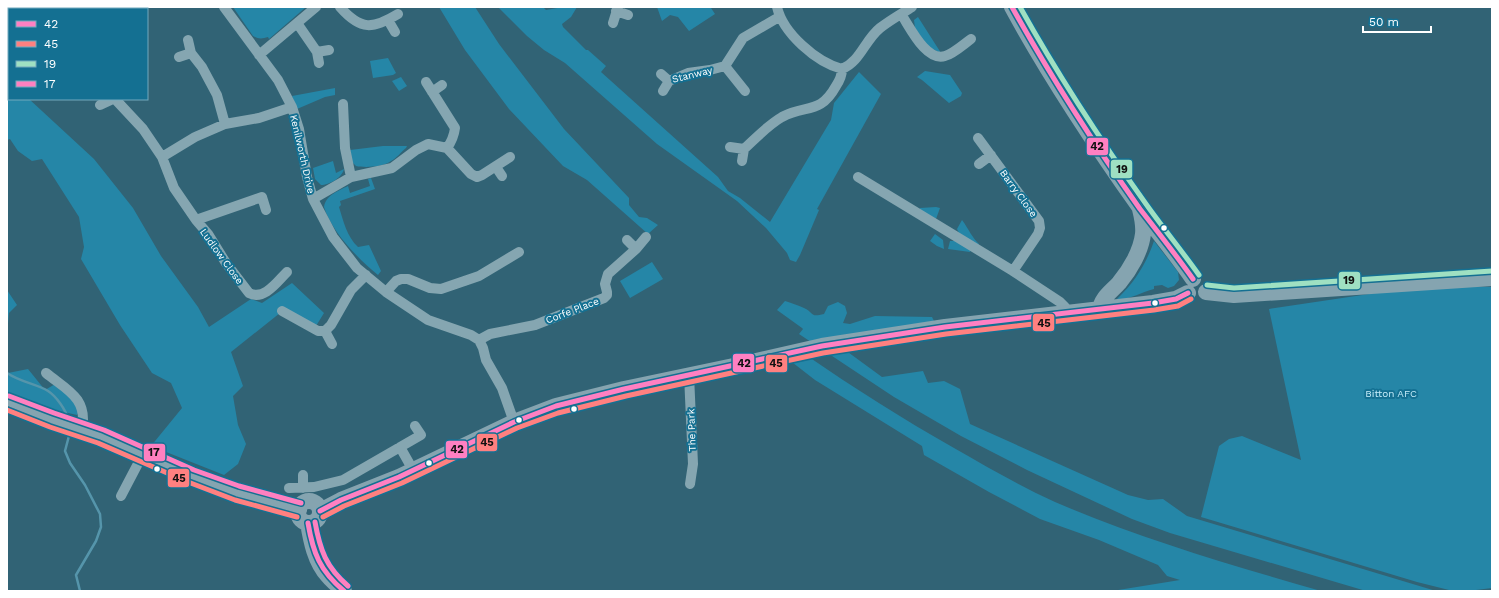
<svg xmlns="http://www.w3.org/2000/svg" width="1499" height="598" font-family="'Work Sans',sans-serif">
<style>
.green{fill:#2586a7}
.lines{fill:none;stroke-linecap:round;stroke-linejoin:round}
.stream{stroke:#5595ab;stroke-width:2.5}
.street{stroke:#85a6b1;stroke-width:10}
.primary{stroke:#85a4b0;stroke-width:16}
.bus-1-casing{stroke:#147092;stroke-width:8}
.bus-2-casing{stroke:#147092;stroke-width:8}
.bus-3-casing{stroke:#147092;stroke-width:8}
.bus-4-casing{stroke:#147092;stroke-width:8}
.bus-1{stroke:#ff80c2;stroke-width:5}
.bus-2{stroke:#ff8080;stroke-width:5}
.bus-3{stroke:#9fe0c2;stroke-width:5}
.bus-4{stroke:#ff80c0;stroke-width:5}
.bus-dot{fill:#fff;stroke:#147092;stroke-width:1.5}
.labels{text-anchor:middle;stroke-width:4;stroke-linejoin:round;paint-order:stroke}
.street-label{font-size:10px;fill:#fff;stroke:#147092}
.park-label{font-size:10px;fill:#c8effc;stroke:#147092}
.line-badge{stroke:#147092;stroke-width:1.5}
.pale-badge-label{font-size:11px;text-anchor:middle;font-weight:bold;fill:#111}
</style>
<rect width="100%" height="100%" fill="#316375"/>
<!-- green -->
<path class="green" d="M233,7H306L269,39L268,37C262,39 258,39 253,36Z
M439,7H475L499,44L564,129L629,198V205L639,217L647,218L658,225L648,234L587,180L563,166L509,109L465,50Z
M498,7H543L546,10L563,7H577L571,17L562,24L563,27L586,50H588L606,66L601,72L718,177L728,191L740,198L770,222L831,120L834,103L859,72L881,94L817,209L819,210L800,255L796,262L790,260L787,253L766,228L737,201L657,144L565,63L544,50L527,36Z
M657,7H708L711,8L715,14L689,31L678,17L670,15L662,21Z
M918,17L941,53L928,47L915,28L914,20Z
M388,58L396,73L393,75L373,78L370,61Z
M925,71L950,75L962,93L961,96L949,103L922,80L917,77Z
M401,77L407,86L399,91L392,81Z
M7,80L9,85V99H29L94,159L133,208L161,256L198,307L209,327L251,299L262,303L292,283L324,313L316,326L285,309L231,352L243,386L233,396L238,425L246,444L238,464L224,475L151,446L182,408L171,383L152,373L120,325L81,259L84,247L79,217L42,159L32,161L18,151L10,139L7,140Z
M335,88V95L325,97L297,109L292,96Z
M383,146H407L406,148C401,152 397,158 391,161C383,167 365,168 356,166L352,162L350,150Z
M333,161L336,173L344,169C342,178 329,185 321,185L315,179L313,168Z
M371,178L375,189L340,201L341,205L339,207C343,220 347,237 358,247L369,245L381,271L378,275C359,260 331,231 324,207C326,195 338,191 348,186L350,193L370,186L368,179Z
M936,207L940,208L936,219L920,210V208Z
M962,220C968,228 973,239 979,244L978,246L959,233L957,229Z
M935,234L943,240L944,249L937,246L930,241Z
M950,241H955L971,250L970,252L948,249Z
M1154,241L1178,272L1179,280L1174,286L1168,288L1162,285L1154,286V289C1142,292 1131,299 1118,300L1117,299C1135,282 1146,264 1154,241Z
M652,262L663,279L630,298L620,281Z
M1445,286L1492,287V588L1476,590H1449L1417,582L1201,517L1219,446L1229,439L1242,436L1301,460L1269,309L1396,290Z
M7,290L17,305L9,313L7,334Z
M785,301C791,303 798,305 804,308C814,312 809,318 824,314L828,306L838,302L845,306L847,313L843,323L850,324L875,316L932,317L934,321L811,342L799,334L803,329L802,328L777,310Z
M841,347L882,377L923,371L928,383L944,381L960,389L970,424L1128,495L1148,500L1163,499L1187,516L1436,591H1366L1170,533L1132,519L1027,470L961,436L894,397L823,350Z
M806,355C854,388 903,419 954,448C987,467 1020,486 1055,502C1141,539 1231,565 1321,591H1112L1180,580L1167,576L1158,565L1099,540L1040,519L989,492L924,455L922,446L815,380L788,359Z
M28,369L45,390L57,383L81,408L77,415L37,406L7,395V371L8,373Z"/>
<g class="lines">
<!-- stream -->
<path class="stream" d="M7,373C20,382 37,384 48,391C56,396 66,410 68,419
M70,432L65,451L70,463L85,485L100,514L101,527L96,541L76,575L80,591"/>
<!-- street -->
<path class="street" d="M67,7L71,9
M224,7L278,80L292,107L299,129L307,177L313,199L333,237L357,268L386,292L428,320L471,335L479,340L483,348L486,360L502,388L514,422
M340,7C361,31 373,29 398,14
M777,7C783,33 816,62 842,69
M58,9V7
M616,11L628,15
M901,14C910,27 926,62 945,56C953,54 964,44 971,39
M388,20L395,32
M297,23L317,52L319,63
M613,23L618,7
M188,40L191,53L202,67L217,95L225,124
M317,52L329,50
M259,55L316,7
M179,57L191,53
M725,66L745,91
M661,74L669,81L688,73L710,70L725,66L743,38L779,17
M426,82L455,128C454,136 452,141 447,148
M663,91L669,81
M432,92L442,85
M115,99L143,129L162,157L174,188L196,220L262,197L266,210
M343,104L345,148L351,177
M100,105L113,99
M978,138L1039,221L1040,228L1038,234L1013,271
M730,147L744,149L742,161
M744,149C756,138 768,125 782,117C806,104 820,115 836,86C840,80 842,76 842,69C860,62 865,40 880,28C890,20 901,14 912,7
M162,157L195,137L225,124L259,118L292,107
M979,164L991,155
M496,167L502,176
M858,177L1013,271L1060,302L1065,307L1066,314
M313,199L351,177L392,168L416,150L428,144L447,148L471,174L477,177L482,175L510,157
M196,220L208,234L226,263L249,293C264,301 277,282 287,272
M627,240L636,249
M386,292L396,281L401,279H408L430,288L441,289L479,276L519,252
M282,311L318,331H325L331,325L351,290L366,275
M325,331L332,344
M479,340L490,334L535,325L604,298L607,295V292L605,284L608,274L636,249L646,237
M46,373C67,390 88,398 82,429
M689,375L693,464L690,484
M400,447L413,470
M289,488L314,487L343,480L421,435L415,426
M303,488V475
M121,496L143,454"/>
<!-- primary -->
<path class="primary" d="M1012,7C1050,77 1094,143 1140,208C1157,232 1176,254 1193,279
M1206,292L1234,295L1492,278
M1100,310C1101,298 1111,292 1119,283C1130,270 1141,251 1143,234C1144,225 1142,217 1140,209
M7,403L52,420L101,436L191,476L237,493L299,510
M298 512a11 11 0 1 1 22 0a11 11 0 1 1-22 0Z
M320,511L341,500L399,477L514,422L556,406L624,389L743,364L822,346L945,327L1153,303L1176,299L1188,293
M308,523C311,541 315,562 328,576C332,581 338,586 344,591"/>
<defs>
<path id="bus-1" d="M1012,7C1051,77 1094,144 1140,209C1158,232 1176,255 1193,279
M320,511L341,500L399,477L514,422L556,406L624,389L822,346L945,327L1153,303L1176,299L1188,293
M308,523C313,553 320,571 344,591"/>
<path id="bus-2" d="M7,410L50,427L98,443L188,482L235,500L297,517
M323,517L344,506L402,483L517,428L558,413L626,396L823,353L946,334L1154,310L1178,306L1191,299"/>
<path id="bus-3" d="M1020,7C1058,75 1101,141 1146,204C1163,228 1182,251 1199,275
M1207,285L1234,288L1492,271"/>
<path id="bus-4" d="M9,396L54,413L104,430L194,470L239,486L301,503
M315,522C320,550 326,567 348,586"/>
</defs>
<!-- bus-1 casing -->
<use href="#bus-1" class="bus-1-casing"/>
<!-- bus-2 casing -->
<use href="#bus-2" class="bus-2-casing"/>
<!-- bus-3 casing -->
<use href="#bus-3" class="bus-3-casing"/>
<!-- bus-4 casing -->
<use href="#bus-4" class="bus-4-casing"/>
<!-- bus-1 -->
<use href="#bus-1" class="bus-1"/>
<!-- bus-2 -->
<use href="#bus-2" class="bus-2"/>
<!-- bus-3 -->
<use href="#bus-3" class="bus-3"/>
<!-- bus-4 -->
<use href="#bus-4" class="bus-4"/>
</g>
<!-- markers -->
<g class="bus-dot">
<circle cx="1164" cy="228" r="3.5"/>
<circle cx="1155" cy="303" r="3.5"/>
<circle cx="574" cy="409" r="3.5"/>
<circle cx="519" cy="420" r="3.5"/>
<circle cx="429" cy="463" r="3.5"/>
<circle cx="157" cy="469" r="3.5"/>
</g>
<g class="labels">
<!-- street labels -->
<g class="street-label">
<text transform="translate(692 74) rotate(-14)" y="4">Stanway</text>
<text transform="translate(303 154) rotate(77)" y="4">Kenilworth Drive</text>
<text transform="translate(1019 193) rotate(54)" y="4">Barry Close</text>
<text transform="translate(222 256) rotate(54)" y="4">Ludlow Close</text>
<text transform="translate(572 310) rotate(-21)" y="4">Corfe Place</text>
<text transform="translate(691 430) rotate(-92)" y="4">The Park</text>
</g>
<!-- park labels -->
<g class="park-label">
<text x="1391" y="397">Bitton AFC</text>
</g>
</g>
<g class="line-badge">
<rect x="1086" y="137" width="23" height="19" rx="4" fill="#ff80c2"/>
<rect x="1110" y="159" width="23" height="20" rx="4" fill="#9fe0c2"/>
<rect x="1338" y="271" width="23" height="19" rx="4" fill="#9fe0c2"/>
<rect x="1032" y="313" width="23" height="19" rx="4" fill="#ff8080"/>
<rect x="732" y="353" width="23" height="20" rx="4" fill="#ff80c2"/>
<rect x="765" y="354" width="23" height="19" rx="4" fill="#ff8080"/>
<rect x="476" y="433" width="22" height="19" rx="4" fill="#ff8080"/>
<rect x="445" y="440" width="23" height="19" rx="4" fill="#ff80c2"/>
<rect x="143" y="443" width="23" height="19" rx="4" fill="#ff80c0"/>
<rect x="167" y="468" width="23" height="20" rx="4" fill="#ff8080"/>
</g>
<g class="pale-badge-label">
<text x="1097" y="150">42</text>
<text x="1122" y="173">19</text>
<text x="1349" y="284">19</text>
<text x="1044" y="327">45</text>
<text x="744" y="367">42</text>
<text x="776" y="367">45</text>
<text x="487" y="446">45</text>
<text x="457" y="453">42</text>
<text x="154" y="456">17</text>
<text x="179" y="482">45</text>
</g>
<!-- border -->
<rect width="1499" height="598" fill="none" stroke="#ffffff" stroke-width="16"/>
<!-- legend -->
<rect x="8" y="8" width="140" height="92" fill="#147092" stroke="#72a9be"/>
<rect x="16" y="21" width="20" height="6" fill="#ff80c2" stroke="#72a9be"/>
<text x="44" y="28" font-size="12" fill="#ffffff">42</text>
<rect x="16" y="41" width="20" height="6" fill="#ff8080" stroke="#72a9be"/>
<text x="44" y="48" font-size="12" fill="#ffffff">45</text>
<rect x="16" y="61" width="20" height="6" fill="#9fe0c2" stroke="#72a9be"/>
<text x="44" y="68" font-size="12" fill="#ffffff">19</text>
<rect x="16" y="81" width="20" height="6" fill="#ff80c0" stroke="#72a9be"/>
<text x="44" y="88" font-size="12" fill="#ffffff">17</text>
<!-- scale -->
<path d="M1363 26v6h68v-6" fill="none" stroke="#ffffff" stroke-width="2"/>
<text x="1369" y="26" font-size="12" fill="#ffffff" stroke="#147092" stroke-width="3" paint-order="stroke">50 m</text>
</svg>
